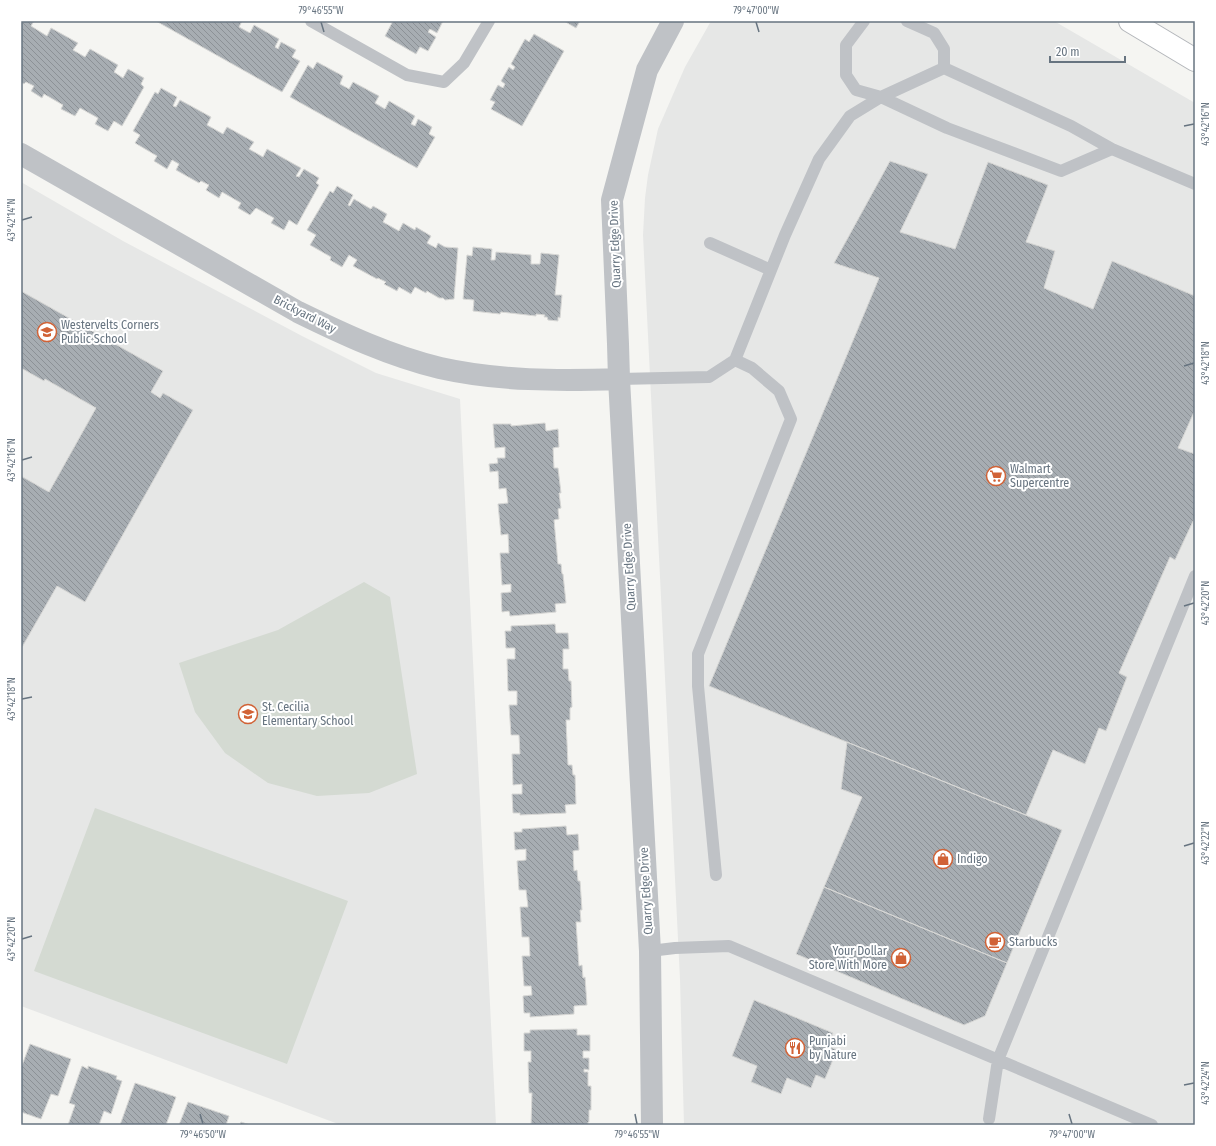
<svg xmlns="http://www.w3.org/2000/svg" width="1216" height="1146" font-family="'Fira Sans Condensed',sans-serif">
<style>
.built{fill:#e6e7e6}
.pitch{fill:#d4dad2}
.building{fill:url(#building-back-hatch);stroke:#d7d7d5}
.lines{fill:none;stroke-linecap:round;stroke-linejoin:round}
.primary-casing{stroke:#b3b6ba;stroke-width:24}
.lane{stroke:#bfc2c6;stroke-width:12}
.street{stroke:#bfc2c6;stroke-width:22}
.primary{stroke:#fff;stroke-width:22}
.ticks{fill:none;stroke:#677480;stroke-width:1.5}
.labels{text-anchor:middle;stroke-width:4;stroke-linejoin:round;paint-order:stroke}
.street-label{font-size:12px;fill:#677480;stroke:#fff}
.poi-label{font-size:12px;fill:#677480;stroke:#fff;text-anchor:start}
.neatline{fill:none;stroke:#677480;stroke-width:1.5}
.ticks-label{font-size:10px;text-anchor:middle;fill:#677480}
</style>
<defs>
<pattern id="building-back-hatch" width="6" height="6" patternUnits="userSpaceOnUse"><rect width="6" height="6" fill="#a7adb2"/><path d="M-1 5l2 2M0 0l6 6M5-1l2 2" fill="none" stroke="#8c9196"/></pattern>
</defs>
<rect width="100%" height="100%" fill="#f5f5f2"/>
<!-- built -->
<path class="built" d="M711,21H1054L1195,103V1125H684L680,979L643,235L645,198L648,175L658,129L685,67Z
M21,182L123,241L302,336L376,373L460,399L496,1125H341L21,1006Z"/>
<!-- pitch -->
<path class="pitch" d="M364,582L390,597L417,774L369,793L317,796L268,783L225,753L195,712L179,663L278,630Z
M95,808L348,901L287,1064L34,971Z"/>
<!-- building -->
<path class="building" d="M21,21H34L31,26L47,36L51,28L78,43L73,50L85,57L90,49L118,65L114,72L123,78L128,69L144,78L141,84L144,87L122,126L114,121L108,131L95,124L98,118L80,108L75,116L61,109L63,105L44,94L42,98L31,91L34,86L26,82L24,84L21,82Z
M156,21H242L239,27L250,33L254,25L279,39L275,47L278,49L281,42L296,50L292,57L300,61L282,92Z
M393,21H443L437,33L430,29L428,32L436,37L428,51L420,47L416,54L385,36Z
M564,21H580L576,28Z
M534,34L564,51L522,126L491,109L495,102L490,100L498,85L503,88L505,84L501,81L509,67L513,70L515,67L511,64L525,39L529,42Z
M317,62L343,76L340,84L349,89L353,82L379,96L375,103L385,109L389,101L415,116L411,124L415,126L418,119L432,127L429,134L435,137L417,168L290,97L308,65L313,69Z
M161,88L177,97L173,106L176,107L180,100L211,117L207,125L223,134L227,127L254,142L249,149L263,157L267,149L301,168L296,176L299,177L304,169L319,178L316,183L319,185L297,225L289,220L284,230L271,223L274,218L256,208L250,215L238,208L241,203L222,192L219,198L206,190L209,185L201,181L199,183L176,170L179,164L172,160L167,169L154,161L157,156L135,143L140,135L133,131L155,92L158,94Z
M890,161L928,174L900,232L955,249L988,162L1048,185L1026,242L1055,251L1044,288L1093,309L1112,261L1195,296V410L1178,448L1195,454V497L1194,500L1195,501V517L1175,560L1170,557L1119,673L1127,677L1106,731L1099,728L1085,764L1053,750L1026,815L709,686L879,278L834,263Z
M337,186L353,195L348,205L350,206L354,199L371,209L373,206L387,214L383,222L399,231L403,223L415,230L416,227L431,236L427,243L436,248L438,243L445,247L458,248L454,299L445,300L443,298H439L427,291L426,293L415,287L411,294L399,287L397,291L384,284L386,282L378,278L377,279L353,266L357,260L349,255L342,267L330,260L331,257L310,245L316,235L307,230L330,191L333,193Z
M473,247L492,249L491,260H495L496,252L531,255V264H540L541,253L559,255L555,295H562L560,318L558,317V321L548,320L547,317H544L545,315L536,314V316L501,312L500,314L473,311L474,300L463,299L467,255L472,256Z
M21,291L163,371L151,392L160,398L163,393L193,410L85,602L57,586L21,649V476L49,492L96,408L45,379L44,381L21,368Z
M545,423L546,431L558,429L559,447L553,448L554,468H558L561,493H559L561,508L558,509L559,519L554,520L558,564H561L562,574H563L566,603L555,604L556,612L510,616L509,611L502,612L501,593L511,592V584L502,585L500,553H509L508,534L501,535L498,504L508,503L506,488L499,489L498,471L490,472L489,464L498,463L497,458H505V447L495,448L493,424H511V426Z
M555,624L556,633H568L569,649H563V669H568L569,681H571L572,707L570,708V720H566L568,765H572L573,775H575L576,804L565,805L566,813L520,815V813H513L512,794H522V784L513,785L512,754H520L519,735H511L509,705H517V691H508L507,659H515V648H506L505,631H511V626Z
M847,742L1062,830L1007,963L824,887L862,797L841,789Z
M566,826L567,835L578,834L579,850L573,851L574,871L577,870L578,881H580L582,910H580L581,922H576L579,966L582,965L583,978L585,977L587,1005L574,1006V1014L530,1017V1013H524L523,996L532,995L531,986H524L522,956H530L529,937H522L520,907H528L526,890H519L517,861L526,860V849L515,850L514,832H522V829Z
M824,887L1007,963L985,1016L964,1025L796,954Z
M754,1000L833,1033L828,1046L837,1050L825,1079L816,1075L811,1088L787,1078L781,1094L751,1082L757,1066L732,1056Z
M577,1029V1035H590V1051H583V1058H589V1070L584,1069V1072H588V1086H591V1110H589V1122H588V1125H531L532,1093H529L528,1062H531V1051H524V1033H530V1030Z
M30,1044L71,1059L58,1096L51,1094L41,1119L21,1112V1068Z
M82,1066L88,1069V1066L117,1076L116,1079L122,1081L111,1114L104,1111L99,1125H68L75,1105L69,1103Z
M135,1083L176,1097L166,1125H120Z
M188,1102L229,1116L226,1125H179Z
M241,1122L250,1125H240Z"/>
<g class="lines">
<defs>
<path id="primary" d="M1130,21L1195,60"/>
</defs>
<!-- primary casing -->
<use href="#primary" class="primary-casing"/>
<!-- lane -->
<path class="lane" d="M311,21L407,75L444,82L464,63L489,21
M864,21L846,45V75L856,90L881,97L947,128L1061,171L1112,149
M907,21L934,33L944,49V68
M710,243L771,270
M619,379L709,377L735,360L785,235L819,159L850,116L881,97L944,68L1071,126L1112,149L1195,184
M716,875L698,686V654L791,419L779,391L752,368L735,360
M650,951L675,948L729,946L1152,1125
M989,1119L998,1060L1195,576"/>
<!-- street -->
<path class="street" d="M21,154L298,312C343,334 390,356 440,368C498,381 559,381 619,379
M652,1125L650,951L619,379L618,344L612,200L647,70L673,21"/>
<!-- primary -->
<use href="#primary" class="primary"/>
</g>
<!-- ticks -->
<path class="ticks" d="M321,22L324,32M756,22L759,32M1184,126L1194,124M22,220L32,217M1184,366L1194,363M22,460L32,457M1184,606L1194,603M22,699L32,697M1184,846L1194,843M22,939L32,936M1184,1085L1194,1083M200,1114L203,1124M635,1114L637,1124M1069,1114L1072,1124"/>
<!-- icons -->
<defs>
<symbol id="school-ring" viewBox="-11 -11 22 22"><circle r="9.5" fill="#fff" stroke="#d16236" stroke-width="1.5"/><path d="M0-5L7-2L0 1L-7-2ZM-4 1L0 2.5L4 1V4Q0 6-4 4Z" fill="#d16236"/></symbol>
<symbol id="supermarket-ring" viewBox="-11 -11 22 22"><circle r="9.5" fill="#fff" stroke="#d16236" stroke-width="1.5"/><path d="M-6-5.5h2.5l.6 2H6L4.5 2H-2.5L-4.4-4H-6ZM-1.5 3.2a1.3 1.3 0 1 0 .1 0ZM3 3.2a1.3 1.3 0 1 0 .1 0Z" fill="#d16236"/></symbol>
<symbol id="shop-ring" viewBox="-11 -11 22 22"><circle r="9.5" fill="#fff" stroke="#d16236" stroke-width="1.5"/><path d="M-5-2.5h2.3a2.7 3.5 0 0 1 5.4 0H5L5.5 6h-11ZM-1.5-2.5h3a1.5 2.3 0 0 0-3 0Z" fill="#d16236"/></symbol>
<symbol id="cafe-ring" viewBox="-11 -11 22 22"><circle r="9.5" fill="#fff" stroke="#d16236" stroke-width="1.5"/><path d="M-5.5-4.5H6V0H3Q3 3.5 0 3.5H-2.5Q-5.5 3.5-5.5 0ZM3-3.2v2h1.7v-2ZM-6 4.5H4V6H-6Z" fill="#d16236"/></symbol>
<symbol id="restaurant-ring" viewBox="-11 -11 22 22"><circle r="9.5" fill="#fff" stroke="#d16236" stroke-width="1.5"/><path d="M-5-6h1v4h1v-4h1v4h1v-4h1v5L-1.5 .5V6h-2V.5L-5-1ZM5-6V6H3V1.5H1.5Q1.5-4 5-6Z" fill="#d16236"/></symbol>
</defs>
<g fill-rule="evenodd">
<use href="#school-ring" x="36" y="321" width="22" height="22"/>
<use href="#supermarket-ring" x="985" y="465" width="22" height="22"/>
<use href="#school-ring" x="237" y="703" width="22" height="22"/>
<use href="#shop-ring" x="932" y="848" width="22" height="22"/>
<use href="#cafe-ring" x="984" y="931" width="22" height="22"/>
<use href="#shop-ring" x="890" y="947" width="22" height="22"/>
<use href="#restaurant-ring" x="784" y="1037" width="22" height="22"/>
</g>
<g class="labels">
<!-- street labels -->
<g class="street-label">
<text transform="translate(615 244) rotate(-92)" y="4">Quarry Edge Drive</text>
<text transform="translate(305 314) rotate(27)" y="4">Brickyard Way</text>
<text transform="translate(629 567) rotate(-93)" y="4">Quarry Edge Drive</text>
<text transform="translate(646 891) rotate(-93)" y="4">Quarry Edge Drive</text>
</g>
<!-- poi labels -->
<g class="poi-label">
<text x="61" y="329">Westervelts Corners<tspan x="61" dy="14">Public School</tspan></text>
<text x="1010" y="473">Walmart<tspan x="1010" dy="14">Supercentre</tspan></text>
<text x="262" y="711">St. Cecilia<tspan x="262" dy="14">Elementary School</tspan></text>
<text x="957" y="863">Indigo</text>
<text x="1009" y="946">Starbucks</text>
<text x="887" y="955" text-anchor="end">Your Dollar<tspan x="887" dy="14">Store With More</tspan></text>
<text x="809" y="1045">Punjabi<tspan x="809" dy="14">by Nature</tspan></text>
</g>
</g>
<!-- border -->
<rect width="1216" height="1146" fill="none" stroke="#ffffff" stroke-width="44"/>
<!-- scale -->
<path d="M1050 56v6h75v-6" fill="none" stroke="#677480" stroke-width="2"/>
<text x="1056" y="56" font-size="12" fill="#677480" stroke="#ffffff" stroke-width="3" paint-order="stroke">20 m</text>
<rect x="22" y="22" width="1172" height="1102" class="neatline"/>
<g class="ticks-label">
<text x="321" y="14">79°46'55"W</text>
<text x="756" y="14">79°47'00"W</text>
<text transform="translate(1205 124) rotate(-90)" y="4">43°42'16"N</text>
<text transform="translate(11 220) rotate(-90)" y="4">43°42'14"N</text>
<text transform="translate(1205 363) rotate(-90)" y="4">43°42'18"N</text>
<text transform="translate(11 460) rotate(-90)" y="4">43°42'16"N</text>
<text transform="translate(1205 603) rotate(-90)" y="4">43°42'20"N</text>
<text transform="translate(11 699) rotate(-90)" y="4">43°42'18"N</text>
<text transform="translate(1205 843) rotate(-90)" y="4">43°42'22"N</text>
<text transform="translate(11 939) rotate(-90)" y="4">43°42'20"N</text>
<text transform="translate(1205 1083) rotate(-90)" y="4">43°42'24"N</text>
<text x="203" y="1138">79°46'50"W</text>
<text x="637" y="1138">79°46'55"W</text>
<text x="1072" y="1138">79°47'00"W</text>
</g>
</svg>
